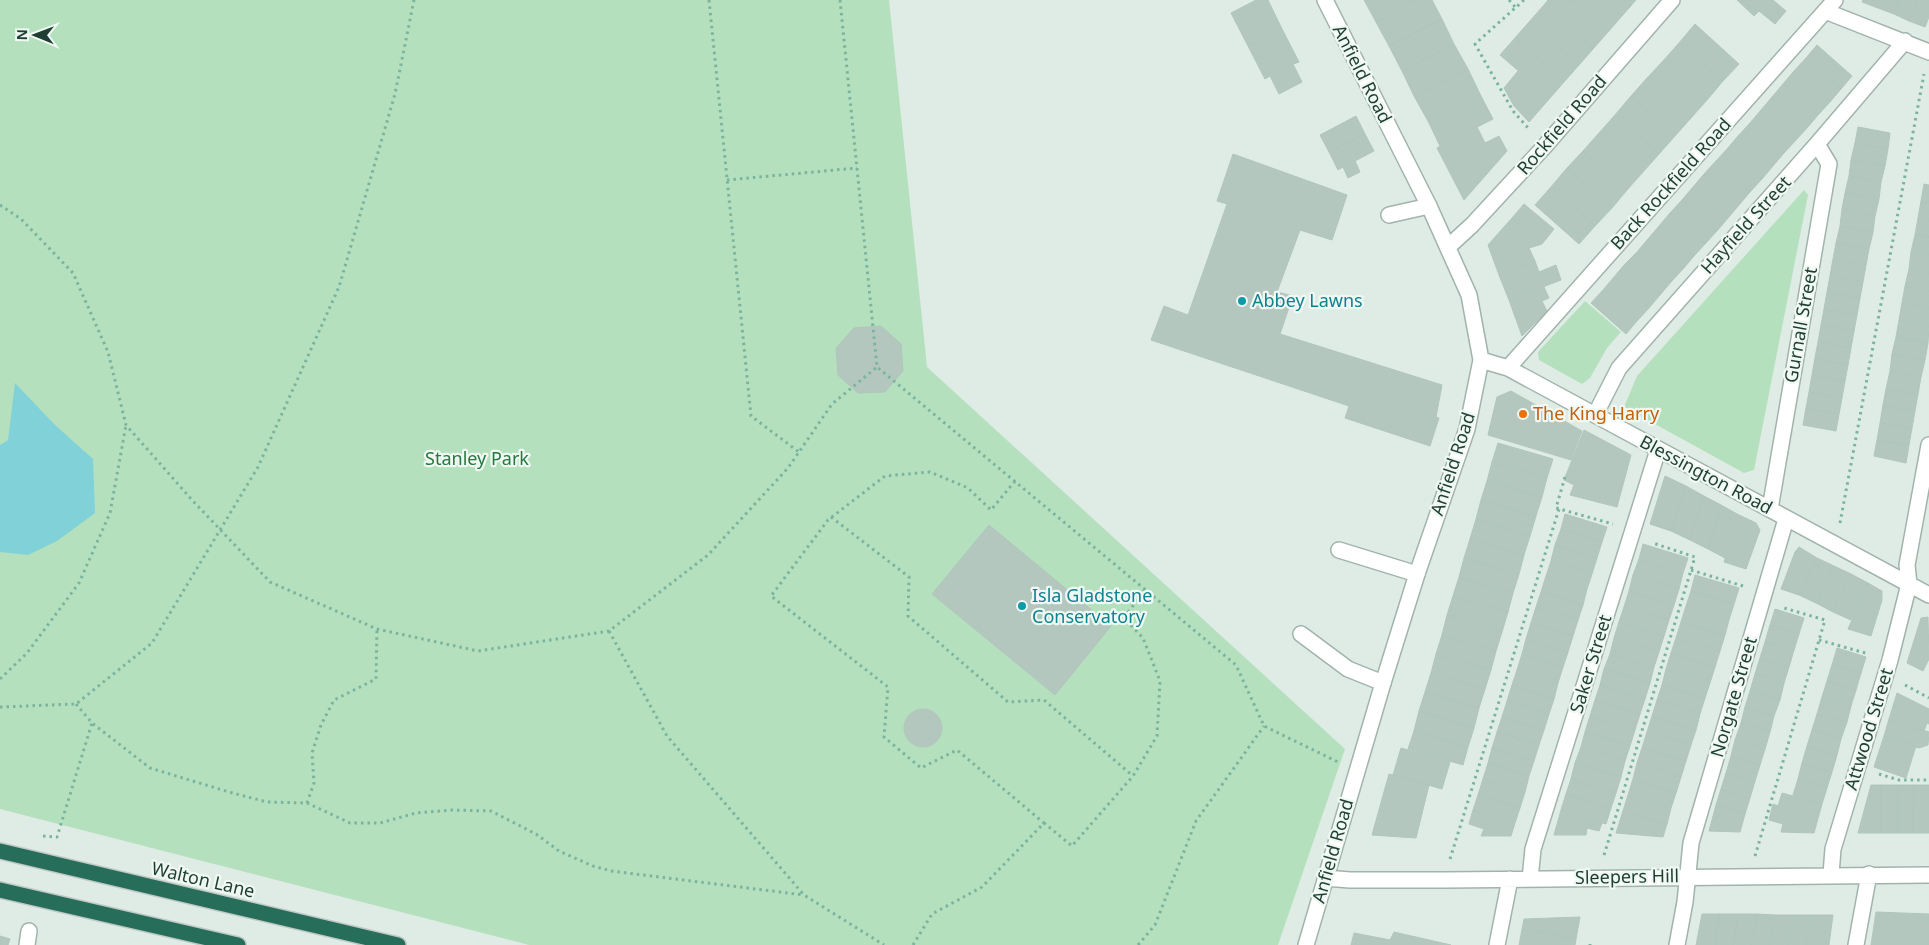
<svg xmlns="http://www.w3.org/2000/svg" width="1929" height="945" font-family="'Noto Sans',sans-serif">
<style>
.green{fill:#b5e0bd}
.water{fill:#80d1d8}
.building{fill:#b4c7be;stroke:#b0c6bc}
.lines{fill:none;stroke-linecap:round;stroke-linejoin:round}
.lane-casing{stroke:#a1b4ac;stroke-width:18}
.street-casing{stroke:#a1b4ac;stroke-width:18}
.highway-casing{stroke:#c0c9c6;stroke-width:18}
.path{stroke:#7bb49e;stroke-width:3;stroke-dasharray:2.5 4;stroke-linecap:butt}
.lane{stroke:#fff;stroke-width:15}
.street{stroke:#fff;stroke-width:15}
.highway{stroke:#266e5a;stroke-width:15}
.culture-dot{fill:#0f9aa8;stroke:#f0f8f3;stroke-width:2}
.food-dot{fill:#e8710a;stroke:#f0f8f3;stroke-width:2}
.labels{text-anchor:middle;stroke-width:4.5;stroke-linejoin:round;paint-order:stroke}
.street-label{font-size:18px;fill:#1e3e33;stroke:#f0f8f3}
.culture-label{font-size:18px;fill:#0d838f;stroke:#f0f8f3;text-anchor:start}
.food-label{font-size:18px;fill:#c56008;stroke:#f0f8f3;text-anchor:start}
.park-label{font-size:18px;fill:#23793e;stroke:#f0f8f3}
</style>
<rect width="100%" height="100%" fill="#dfece5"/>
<!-- green -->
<path class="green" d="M0,0H889L927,367L1345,749L1278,945H529L0,809Z
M1804,190L1808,195L1754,470L1744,473L1624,407L1637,376Z
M1585,301L1621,332L1607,348L1590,378L1582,384L1539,360L1538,352Z"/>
<!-- water -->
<path class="water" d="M15,383L55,425L93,459L95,513L57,541L28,555L0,552V445L8,440Z"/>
<!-- building -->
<path class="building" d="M1256,0H1268L1282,29L1248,46L1231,13Z
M1364,0H1418L1376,22Z
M1418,0H1432L1442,19L1389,46L1376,22Z
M1548,0H1571L1608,32L1593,49L1544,5Z
M1571,0H1605L1622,16L1608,32Z
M1605,0H1636L1622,16Z
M1737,0H1773L1786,11L1775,24L1759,11L1754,16Z
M1863,0H1881L1878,8L1862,2Z
M1881,0H1899L1894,14L1878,8Z
M1899,0H1917L1909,21L1894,14Z
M1917,0H1929V17L1925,27L1909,21Z
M1544,5L1593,49L1579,65L1529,22Z
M1442,19L1454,44L1402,71L1389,46Z
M1529,22L1579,65L1564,82L1515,38Z
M1695,24L1739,64L1723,81L1679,43Z
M1282,29L1299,62L1293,64L1302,82L1279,94L1270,76L1265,79L1248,46Z
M1515,38L1564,82L1550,98L1500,55Z
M1679,43L1723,81L1707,100L1663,61Z
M1454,44L1468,69L1414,96L1402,71Z
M1817,45L1852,76L1841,89L1806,58Z
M1806,58L1841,89L1830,102L1794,71Z
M1663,61L1707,100L1691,118L1647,78Z
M1468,69L1480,94L1428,121L1414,96Z
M1518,71L1550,98L1529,122L1514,106L1504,88Z
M1794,71L1830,102L1818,115L1783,84Z
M1647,78L1691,118L1675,136L1631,96Z
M1783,84L1818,115L1807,128L1772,97Z
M1480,94L1493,119L1440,146L1428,121Z
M1631,96L1675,136L1659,154L1615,115Z
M1772,97L1807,128L1796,140L1761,110Z
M1761,110L1796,140L1784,153L1750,123Z
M1615,115L1659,154L1643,172L1599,133Z
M1356,116L1365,134L1329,152L1320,135Z
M1750,123L1784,153L1773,166L1738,136Z
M1477,127L1485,143L1499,136L1507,151L1464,200L1437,148Z
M1858,127L1890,133L1888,149L1855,143Z
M1599,133L1643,172L1627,190L1583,151Z
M1365,134L1374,151L1355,161L1360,172L1348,178L1343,167L1338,170L1329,152Z
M1738,136L1773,166L1762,179L1727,149Z
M1855,143L1888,149L1885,166L1851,160Z
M1727,149L1762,179L1750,192L1716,161Z
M1583,151L1627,190L1612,208L1567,168Z
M1233,154L1347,195L1332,240L1300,230L1277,292L1293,296L1280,334L1442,385L1436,417L1439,418L1430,446L1345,418L1349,406L1151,340L1164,306L1188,315L1227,204L1217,201Z
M1851,160L1885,166L1881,182L1849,176Z
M1716,161L1750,192L1739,205L1704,174Z
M1567,168L1612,208L1595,226L1551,187Z
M1704,174L1739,205L1728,218L1693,187Z
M1849,176L1881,182L1879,199L1845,193Z
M1924,184L1929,185V202L1921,201Z
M1551,187L1595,226L1579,244L1535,205Z
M1693,187L1728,218L1717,231L1682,200Z
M1845,193L1879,199L1875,216L1842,209Z
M1682,200L1717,231L1705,244L1670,213Z
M1921,201L1929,202V220L1918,218Z
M1524,204L1554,229L1542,244L1512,218Z
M1842,209L1875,216L1873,232L1840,226Z
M1670,213L1705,244L1694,256L1659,226Z
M1512,218L1542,244L1529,248L1535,261L1499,275L1488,245Z
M1918,218L1929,220V237L1915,235Z
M1659,226L1694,256L1683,269L1648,239Z
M1840,226L1873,232L1869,249L1836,243Z
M1915,235L1929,237V255L1911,252Z
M1648,239L1683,269L1671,282L1637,252Z
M1836,243L1869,249L1866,265L1833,259Z
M1637,252L1671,282L1660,295L1625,264Z
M1911,252L1929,255V273L1909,269Z
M1833,259L1866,265L1863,282L1830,276Z
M1535,261L1539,272L1556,265L1561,280L1509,300L1499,275Z
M1625,264L1660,295L1649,308L1614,277Z
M1909,269L1929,273V291L1905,286Z
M1830,276L1863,282L1860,298L1827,292Z
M1614,277L1649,308L1637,321L1603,290Z
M1905,286L1929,291V308L1902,303Z
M1544,287L1549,298L1542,301L1547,311L1522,336L1509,300Z
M1603,290L1637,321L1626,334L1591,303Z
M1827,292L1860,298L1857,315L1824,309Z
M1902,303L1929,308V326L1899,320Z
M1824,309L1857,315L1854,331L1821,325Z
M1899,320L1929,326L1928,343L1896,337Z
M1821,325L1854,331L1851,348L1818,342Z
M881,326L901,344L903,371L885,392L858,393L838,375L836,348L854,328Z
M1896,337L1928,343L1925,360L1892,354Z
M1818,342L1851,348L1848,365L1815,358Z
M1892,354L1925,360L1921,377L1890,371Z
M1815,358L1848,365L1845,381L1812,375Z
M1890,371L1921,377L1918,394L1886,389Z
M1812,375L1845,381L1842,398L1809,392Z
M1886,389L1918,394L1915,411L1883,405Z
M1511,391L1582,431L1571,460L1488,435L1497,397Z
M1809,392L1842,398L1839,414L1806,408Z
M1883,405L1915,411L1912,428L1880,423Z
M1806,408L1839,414L1836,431L1803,425Z
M1880,423L1912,428L1909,445L1877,440Z
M1584,430L1631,455L1617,507L1570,495L1574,485L1564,480Z
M1877,440L1909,445L1906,463L1874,456Z
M1498,443L1553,459L1547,478L1492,462Z
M1492,462L1547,478L1542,497L1487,481Z
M1665,476L1686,486L1671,531L1650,524Z
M1487,481L1542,497L1536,516L1481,500Z
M1686,486L1704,496L1690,540L1671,531Z
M1704,496L1721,505L1708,549L1690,540Z
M1481,500L1536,516L1530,536L1476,519Z
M1721,505L1739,515L1725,558L1708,549Z
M1565,514L1607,527L1602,542L1561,529Z
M1739,515L1756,523L1760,530L1746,569L1724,562Z
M1476,519L1530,536L1524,555L1470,539Z
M989,525L1111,626L1055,695L932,594Z
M1561,529L1602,542L1597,558L1555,545Z
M1470,539L1524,555L1519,574L1464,558Z
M1643,544L1688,558L1683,573L1639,559Z
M1555,545L1597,558L1592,574L1551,561Z
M1799,547L1817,558L1799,595L1781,589L1795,552Z
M1464,558L1519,574L1513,593L1459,577Z
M1817,558L1834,566L1816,603L1799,595Z
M1639,559L1683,573L1679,589L1633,575Z
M1551,561L1592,574L1587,589L1546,576Z
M1834,566L1851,574L1833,612L1816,603Z
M1851,574L1868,583L1851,620L1833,612Z
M1633,575L1679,589L1674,605L1629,591Z
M1695,575L1739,588L1734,604L1691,591Z
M1546,576L1587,589L1583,605L1541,592Z
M1459,577L1513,593L1508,612L1453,596Z
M1868,583L1882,591V600L1871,636L1848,629Z
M1629,591L1674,605L1669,620L1624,607Z
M1691,591L1734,604L1729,620L1686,606Z
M1541,592L1583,605L1578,620L1536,607Z
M1453,596L1508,612L1502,632L1447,615Z
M1686,606L1729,620L1725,635L1681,622Z
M1536,607L1578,620L1573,636L1531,623Z
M1624,607L1669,620L1664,636L1619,622Z
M1775,609L1804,618L1799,634L1770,625Z
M1447,615L1502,632L1496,651L1442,635Z
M1928,617L1929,659L1923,671L1907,663L1921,618Z
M1619,622L1664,636L1659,652L1614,638Z
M1681,622L1725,635L1720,651L1676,638Z
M1531,623L1573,636L1568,652L1526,639Z
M1770,625L1799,634L1794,650L1765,642Z
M1442,635L1496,651L1491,670L1436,654Z
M1614,638L1659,652L1654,667L1610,654Z
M1676,638L1720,651L1715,667L1671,653Z
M1526,639L1568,652L1563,667L1522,654Z
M1765,642L1794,650L1789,667L1760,658Z
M1837,648L1866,657L1861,673L1832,665Z
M1671,653L1715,667L1710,683L1666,669Z
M1436,654L1491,670L1485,689L1431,673Z
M1522,654L1563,667L1558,683L1517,670Z
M1610,654L1654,667L1650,683L1604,669Z
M1760,658L1789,667L1784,683L1755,674Z
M1832,665L1861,673L1856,690L1827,681Z
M1604,669L1650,683L1645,699L1600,685Z
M1666,669L1710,683L1705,698L1662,685Z
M1517,670L1558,683L1554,699L1512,685Z
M1431,673L1485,689L1479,708L1425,692Z
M1755,674L1784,683L1780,700L1750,691Z
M1827,681L1856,690L1851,706L1822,697Z
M1512,685L1554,699L1549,714L1507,701Z
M1600,685L1645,699L1640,714L1595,700Z
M1662,685L1705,698L1700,714L1657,700Z
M1750,691L1780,700L1774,716L1745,707Z
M1425,692L1479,708L1474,728L1419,711Z
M1897,693L1929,709V724L1927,723L1924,731L1889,719Z
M1822,697L1851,706L1847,722L1817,714Z
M1595,700L1640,714L1635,730L1590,716Z
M1657,700L1700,714L1696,730L1652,716Z
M1507,701L1549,714L1544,730L1502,717Z
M1745,707L1774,716L1770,732L1741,723Z
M904 728a19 19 0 1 1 38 0a19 19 0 1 1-38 0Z
M1419,711L1474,728L1468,747L1414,731Z
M1817,714L1847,722L1841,739L1812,730Z
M1590,716L1635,730L1630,746L1585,732Z
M1652,716L1696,730L1691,745L1647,732Z
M1502,717L1544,730L1539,745L1497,732Z
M1889,719L1929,732L1928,745L1919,748L1884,736Z
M1741,723L1770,732L1765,749L1735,740Z
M1812,730L1841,739L1837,755L1807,746Z
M1414,731L1468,747L1463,765L1408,749Z
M1497,732L1539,745L1534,761L1492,748Z
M1585,732L1630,746L1625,761L1581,747Z
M1647,732L1691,745L1686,761L1642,748Z
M1884,736L1916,746L1906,778L1874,767Z
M1735,740L1765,749L1760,765L1731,756Z
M1807,746L1837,755L1832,772L1802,763Z
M1581,747L1625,761L1621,777L1575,763Z
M1401,748L1450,762L1442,789L1393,775Z
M1492,748L1534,761L1529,776L1488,763Z
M1642,748L1686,761L1681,777L1637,763Z
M1731,756L1760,765L1755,781L1726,773Z
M1488,763L1529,776L1525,792L1483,779Z
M1575,763L1621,777L1616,793L1571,779Z
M1637,763L1681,777L1676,793L1633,779Z
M1802,763L1832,772L1827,788L1798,779Z
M1726,773L1755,781L1750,798L1721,789Z
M1389,774L1429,785L1416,838L1372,835Z
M1483,779L1525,792L1520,808L1478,795Z
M1571,779L1616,793L1611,808L1566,794Z
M1633,779L1676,793L1671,808L1628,795Z
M1798,779L1827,788L1822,804L1793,795Z
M1871,785H1881L1880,833H1858Z
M1881,785H1897V833H1880Z
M1897,785H1914L1913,833H1897Z
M1914,785H1929V833H1913Z
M1721,789L1750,798L1745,814L1716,805Z
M1782,793L1822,804L1814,833L1781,832L1783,824L1769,820L1773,804L1778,806Z
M1566,794L1611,808L1606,824L1561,810Z
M1478,795L1520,808L1515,823L1473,810Z
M1628,795L1671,808L1667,824L1623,811Z
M1716,805L1745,814L1740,832L1709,831Z
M1473,810L1515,823L1511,836H1481L1484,829L1469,824Z
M1561,810L1602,823L1599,831L1587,828L1586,835H1554Z
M1623,811L1667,824L1663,837L1616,833Z
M1876,912L1929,914V945H1871Z
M1702,914H1720L1715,945H1696Z
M1720,914H1739L1733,945H1715Z
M1739,914H1757L1751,945H1733Z
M1757,914L1775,915L1770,945H1751Z
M1775,915H1794L1788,945H1770Z
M1794,915H1812L1806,945H1788Z
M1812,915H1833L1829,945H1806Z
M1580,917L1576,939L1522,929L1524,919Z
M1522,929L1576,939L1575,945H1519Z
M1394,932L1451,945H1351L1354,933L1390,940Z
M0,936L10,939L8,945H0Z"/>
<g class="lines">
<defs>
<path id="lane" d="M1389,215L1429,206
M1339,550L1417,574
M1301,634L1348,669L1383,683"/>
<path id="street" d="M1825,11L1929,52
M1448,247L1472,225L1544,147L1672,0
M1481,360L1508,368L1929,595
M1508,368L1835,0
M1595,415L1619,368L1817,144L1905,41
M1770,509L1829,164L1817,144
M1831,874L1833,849L1890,660L1909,584L1907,565L1929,445
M1325,878L1350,880H1444L1929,875
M1530,879L1533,849L1658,450
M27,945L29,931
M1306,945L1383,683L1417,574L1467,429L1481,360L1469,295L1429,206L1325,0
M1497,945L1510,879
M1677,945L1685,902L1691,843L1786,519
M1856,945L1869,874"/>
<path id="highway" d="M0,851L398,945
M0,890L238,945"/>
</defs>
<!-- lane casing -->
<use href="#lane" class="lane-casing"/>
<!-- street casing -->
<use href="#street" class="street-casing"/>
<!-- highway casing -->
<use href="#highway" class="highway-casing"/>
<!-- path -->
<path class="path" d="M709,0L751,416L799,452
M840,0L877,367L1236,665L1264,726L1338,762
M1509,0L1516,8
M1524,0L1475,44L1513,111L1529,129
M727,180L857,168
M0,205L21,219L73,273L108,352L126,425L192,500L270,582L377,629L478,651L609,631L708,555L788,468L832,404L877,367
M1565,477L1556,508L1613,524
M1015,481L991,510L968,488L930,472L885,476L828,520L771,596L888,687L884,737L921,768L957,750L1044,823
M831,517L909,577L908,616L1008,702L1044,700L1133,776
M1840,523L1924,74
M1691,570L1743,586
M609,631L667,736L804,895L884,945
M1819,640L1869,654
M0,679L27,653L79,583L110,513L126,425
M1905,685L1929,698
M76,704L92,723L150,768L229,792L267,802L307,803L350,823H380L416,813L452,810L491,811L536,834L559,851L593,866L611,871L804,895
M0,707L76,704L152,643L258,467L339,287L395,94L414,0
M1879,774L1899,780H1929
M307,803L314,783L312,753L321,725L334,700L376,679L377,629
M43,836L57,837L92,723
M1604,855L1695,557L1653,543
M1755,856L1825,620L1784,608
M1450,859L1559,509
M913,945L932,914L982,887L1044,823L1072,846L1133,776L1157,736L1160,681L1143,638L1124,618L1145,589
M1138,945L1155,925L1196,821L1264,726
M1590,945V944"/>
<!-- lane -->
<use href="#lane" class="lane"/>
<!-- street -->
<use href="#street" class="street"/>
<!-- highway -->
<use href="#highway" class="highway"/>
</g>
<!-- markers -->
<g class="culture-dot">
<circle cx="1242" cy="301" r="5"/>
<circle cx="1022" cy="606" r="5"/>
</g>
<circle class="food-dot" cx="1523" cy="414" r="5"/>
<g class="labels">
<!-- street labels -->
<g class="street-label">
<text transform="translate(1362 74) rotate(63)" y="6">Anfield Road</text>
<text transform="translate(1562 125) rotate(-49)" y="6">Rockfield Road</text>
<text transform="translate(1671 184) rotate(-48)" y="6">Back Rockfield Road</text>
<text transform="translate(1746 225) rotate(-48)" y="6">Hayfield Street</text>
<text transform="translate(1801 325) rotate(-80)" y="6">Gurnall Street</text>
<text transform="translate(1453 464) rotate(-72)" y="6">Anfield Road</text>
<text transform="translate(1706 475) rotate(28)" y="6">Blessington Road</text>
<text transform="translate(1591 664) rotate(-73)" y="6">Saker Street</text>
<text transform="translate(1734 697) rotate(-74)" y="6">Norgate Street</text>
<text transform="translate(1869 729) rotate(-73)" y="6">Attwood Street</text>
<text transform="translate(1333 851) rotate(-74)" y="6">Anfield Road</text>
<text transform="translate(1627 877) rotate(-1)" y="6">Sleepers Hill</text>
<text transform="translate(203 880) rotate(13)" y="6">Walton Lane</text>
</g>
<!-- culture labels -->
<g class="culture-label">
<text x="1252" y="307">Abbey Lawns</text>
<text x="1032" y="602">Isla Gladstone<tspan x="1032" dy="21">Conservatory</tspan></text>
</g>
<!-- food labels -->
<g class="food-label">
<text x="1533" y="420">The King Harry</text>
</g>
<!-- park labels -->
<g class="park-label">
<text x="477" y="465">Stanley Park</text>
</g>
</g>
<!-- north arrow -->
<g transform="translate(35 35) rotate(271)" stroke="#f0f8f3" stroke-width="4" paint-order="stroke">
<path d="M0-4L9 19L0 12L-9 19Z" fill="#1e3e33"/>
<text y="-8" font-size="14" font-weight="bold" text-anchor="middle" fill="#1e3e33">N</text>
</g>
</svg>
